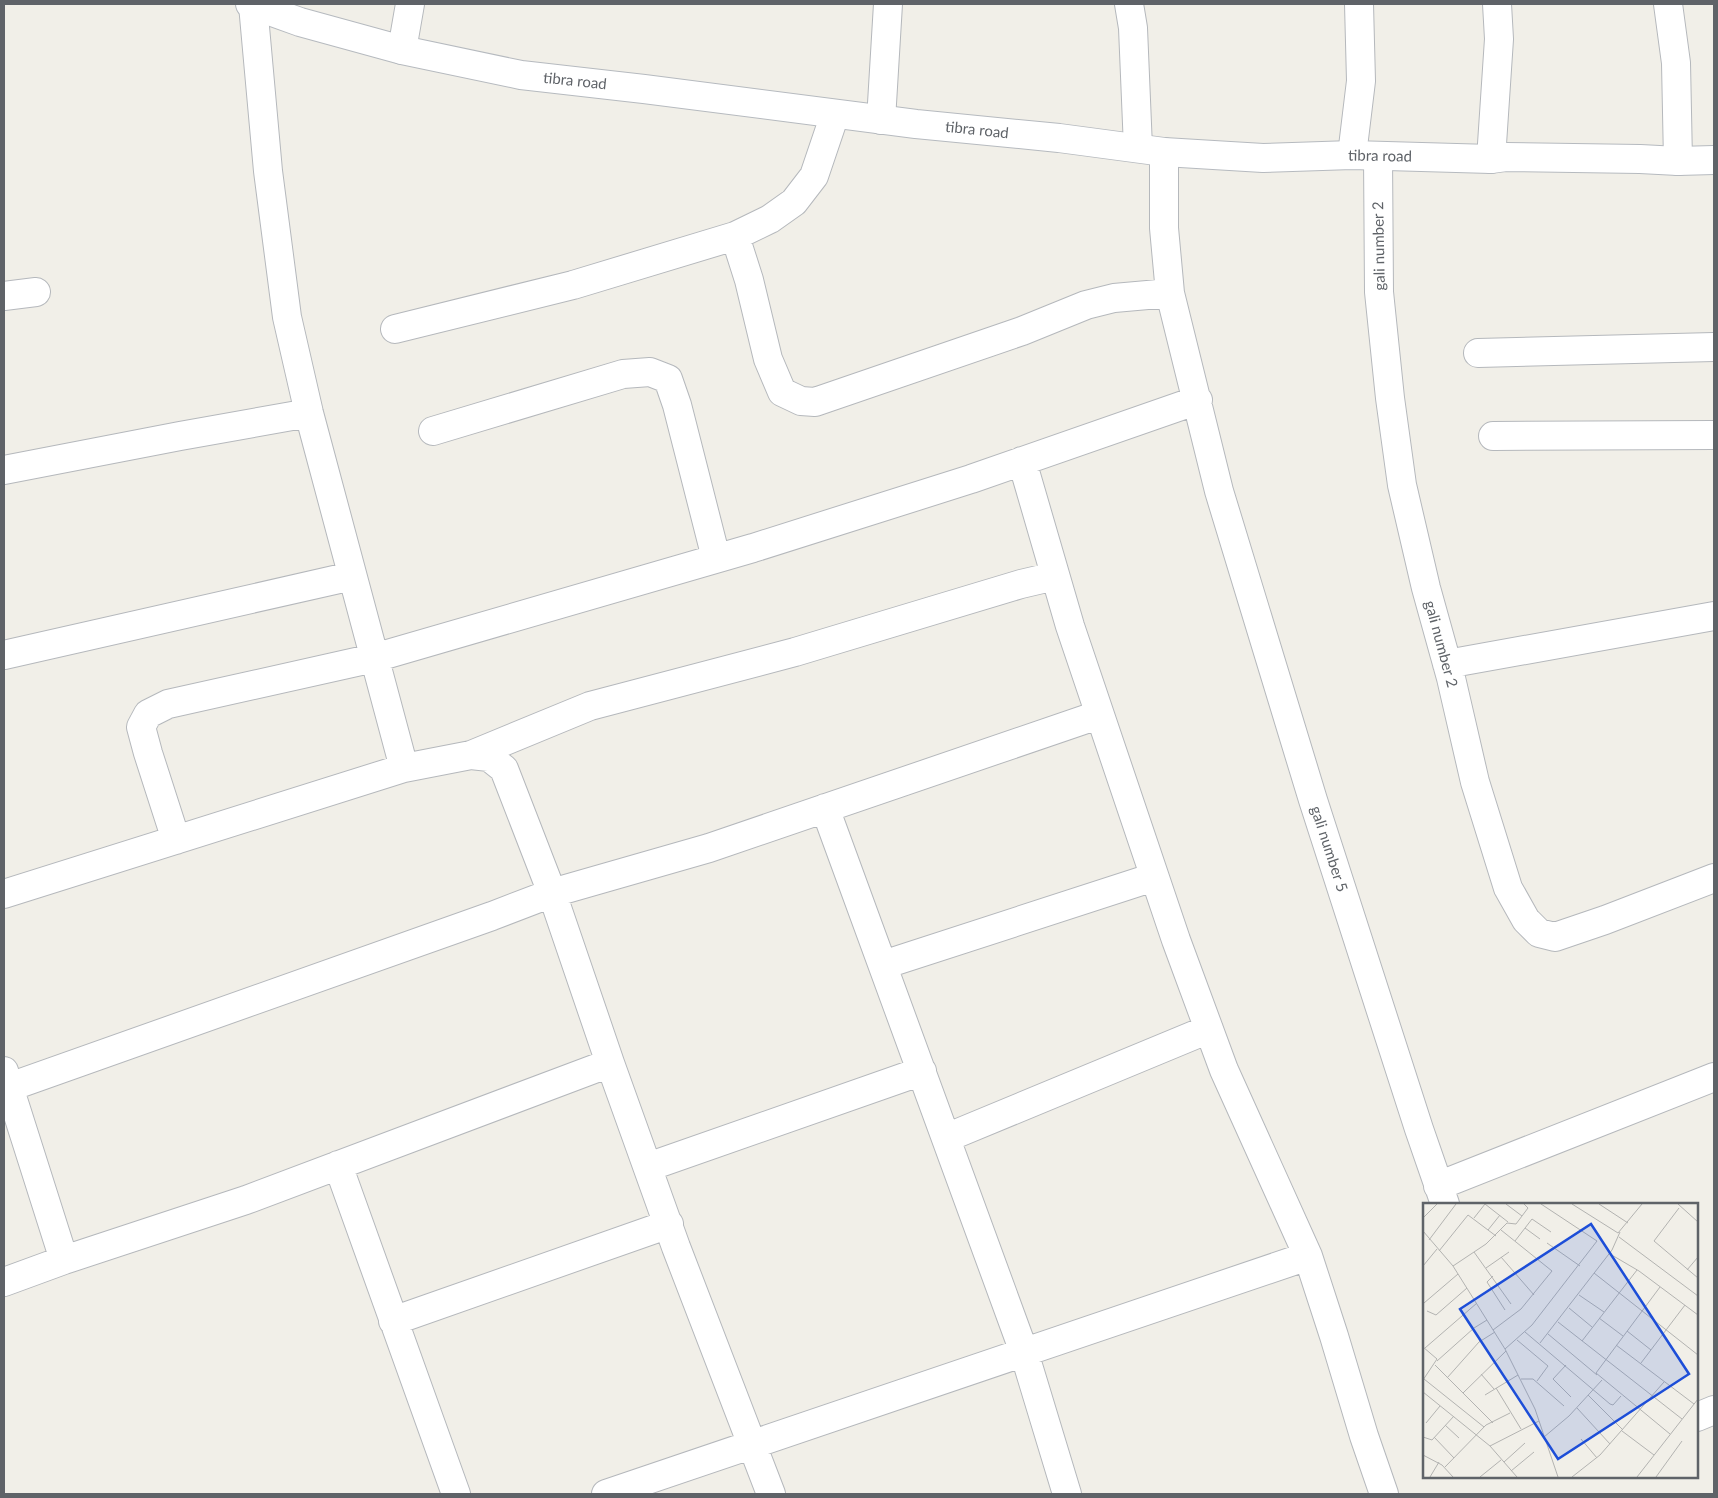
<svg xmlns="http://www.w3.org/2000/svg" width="1718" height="1498" font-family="Lato,sans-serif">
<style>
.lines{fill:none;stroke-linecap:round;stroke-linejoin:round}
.street-casing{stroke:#b5b8bc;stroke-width:30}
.secondary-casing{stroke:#b6babf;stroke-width:30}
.street{stroke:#fff;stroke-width:28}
.secondary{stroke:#fff;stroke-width:28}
.labels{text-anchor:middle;stroke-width:5;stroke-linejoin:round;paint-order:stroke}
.street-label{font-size:15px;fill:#5f6368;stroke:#fff}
.inset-road{fill:none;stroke:#b3b3b1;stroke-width:1}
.view{fill:#1d4ed8;fill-opacity:0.15;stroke:#1d4ed8;stroke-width:2.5}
.inset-edge{fill:none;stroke:#5f6368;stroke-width:2.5}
</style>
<rect width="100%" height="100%" fill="#f1efe8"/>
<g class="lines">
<defs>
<path id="street" d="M1129,4L1133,28L1138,148
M1668,4L1676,63L1678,161
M253,5L268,171L287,317L309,413L404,768
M402,50L410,4
M881,120L888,4
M1164,152V228L1170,293L1219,491L1313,800L1419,1129L1445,1204
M1352,155L1361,81L1359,4
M1378,156L1379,292L1390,398L1402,485L1426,588L1451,678L1475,782L1508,888L1526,920L1539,933L1555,937L1605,920L1714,878
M1491,159L1499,39L1497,4
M735,236L749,280L768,359L782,392L801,401L815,402L1022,331L1086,305L1114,298L1170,293
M4,296L36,292
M395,329L573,285L735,236L770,219L794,202L814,176L835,114
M1478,353L1714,347
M433,431L623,374L650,372L668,379L677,405L716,558
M1493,436L1714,435
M1022,461L1070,626L1176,940L1224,1070L1308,1256L1334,1336L1364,1436L1384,1494
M4,470L180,436L309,413
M4,655L352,576
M1447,664L1714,616
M471,755L590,706L795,652L1021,584L1055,576
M825,808L1024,1352L1067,1494
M176,840L148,753L141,727L148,714L168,704L374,658L753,548L971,479L1198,400
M4,894L404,768L471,755L489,757L504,769L552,893L610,1063L676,1247L771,1494
M883,965L1154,877
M4,1071L64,1260
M4,1089L492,916L552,893L709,848L1098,715
M946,1138L1209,1029
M338,1165L456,1494
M648,1167L922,1071
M1438,1186L1714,1077
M4,1282L64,1260L246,1200L610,1063
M393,1321L669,1224
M1697,1417L1714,1410
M606,1494L1308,1256"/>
<path id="secondary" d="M250,4L300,22L402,50L521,75L644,89L916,124L1059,138L1164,152L1263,158L1352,155L1491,159L1506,157L1640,159L1678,161L1714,160"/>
</defs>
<!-- street casing -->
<use href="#street" class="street-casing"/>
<!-- secondary casing -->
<use href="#secondary" class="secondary-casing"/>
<!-- street -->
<use href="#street" class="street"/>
<!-- secondary -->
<use href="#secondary" class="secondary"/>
</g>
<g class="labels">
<!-- street labels -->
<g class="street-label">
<text transform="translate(575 81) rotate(6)" y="5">tibra road</text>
<text transform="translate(977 130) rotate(6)" y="5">tibra road</text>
<text transform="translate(1380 156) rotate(1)" y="5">tibra road</text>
<text transform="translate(1379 246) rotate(-91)" y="5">gali number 2</text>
<text transform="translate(1441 644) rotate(75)" y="5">gali number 2</text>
<text transform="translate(1329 849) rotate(72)" y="5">gali number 5</text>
</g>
</g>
<!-- overview -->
<g transform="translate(1423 1203)">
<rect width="275" height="275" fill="#f1efe8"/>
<path class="inset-road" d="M62,1L85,19M83,1L99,13M149,1L195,30L219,1M176,1L205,20M255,1L275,19M256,5L231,38L275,75M0,15L14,1M51,15L62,1M102,25L117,36M65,27L77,12M0,28L30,63L82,146L112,206L135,274M196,34L275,93M6,37L33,1M92,38L109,16L128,29M124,40L157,63M16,48L45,12L73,33M51,49L88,101M187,51L216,68L275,112M78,54L111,92M0,63L14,46M30,63L63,41L84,20L93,21L105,5L101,1M63,65L86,49M264,67L275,54M171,70L275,152M70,73L64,79L82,107M237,84L173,170L247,231M156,92L181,109M1,100L35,71M146,105L169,124M4,108L13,112L44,85M176,115L200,133M135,119L259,216M70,127L98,106L129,68L78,27M204,128L228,147M102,129L187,201L190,202L198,193M125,131L174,172M94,137L125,163L114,178M159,138L214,67M117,140L189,47L197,29M193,142L271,201M0,144L14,156L0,177M2,145L54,100M82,146L109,122L174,38L118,1M14,158L51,125L64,117M218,160L262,102M12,162L70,220M143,162L130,176L148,194M58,171L71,186M24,175L56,139L72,129M1,176L61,224M98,176H110L141,203M73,185L98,226M0,189L67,243L116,218M40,190L83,148M62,192L95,172M165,192L200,227M154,205L187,241M3,220L17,203M22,222L36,235M199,228L231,252M0,234L9,237L31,213M11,234L31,255M121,234L146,213L179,177M158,236L174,255M67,243L94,274M0,252L19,262L30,274M81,259L102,240M22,264L63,222L87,210M88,268L111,249M7,274L16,259M57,274L78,257M149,274L177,252L241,179M214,274L275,196M233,274L259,238"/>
<path class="view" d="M168,21L266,171L135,256L37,106Z"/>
<rect width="275" height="275" class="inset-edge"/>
</g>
<!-- border -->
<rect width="1718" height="1498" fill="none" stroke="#5f6368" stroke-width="10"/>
</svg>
